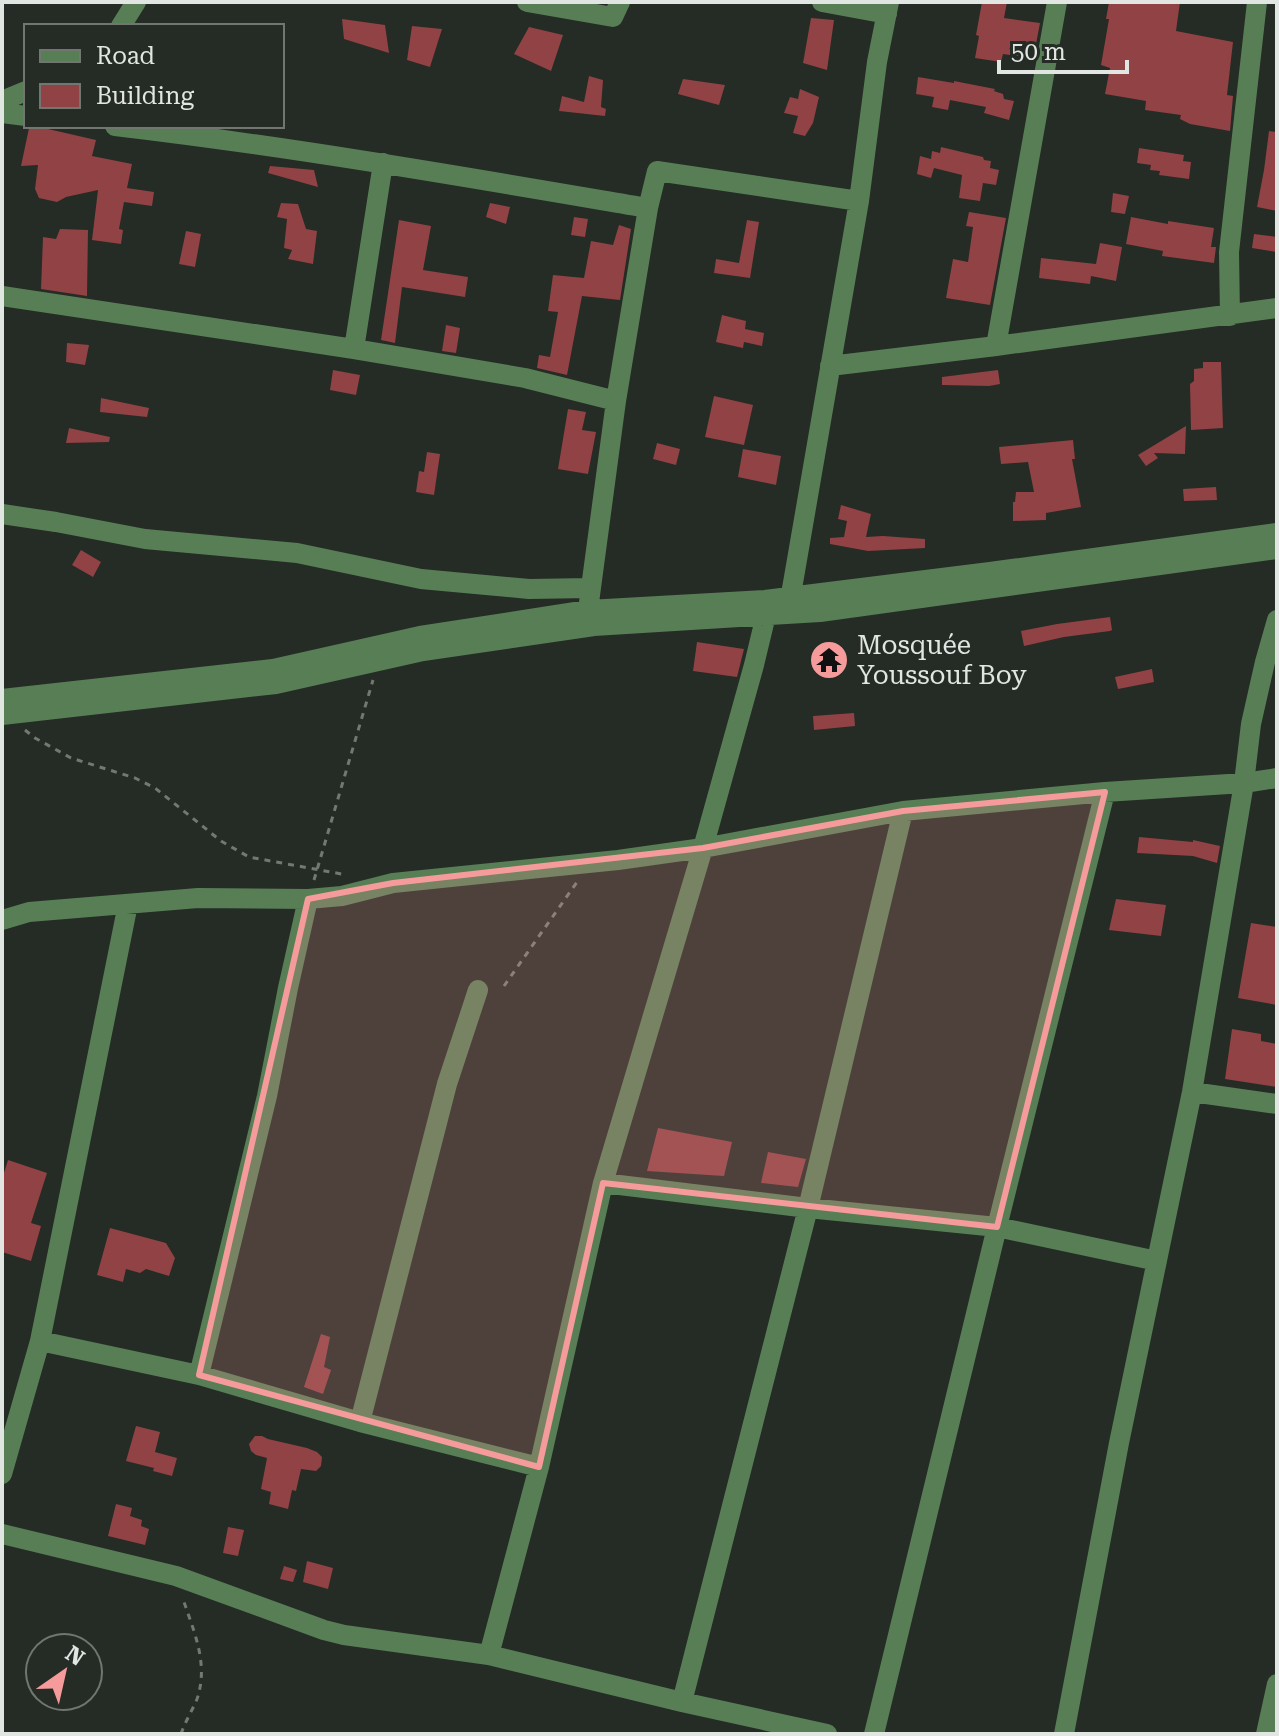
<svg xmlns="http://www.w3.org/2000/svg" width="1279" height="1736" font-family="'Roboto Serif',serif">
<style>
.building{fill:#904244}
.lines{fill:none;stroke-linecap:round;stroke-linejoin:round}
.path{stroke:#737873;stroke-width:3;stroke-dasharray:6 6;stroke-linecap:butt}
.minor{stroke:#587e56;stroke-width:20}
.marked{fill:#f59b9b;fill-opacity:0.2;stroke:#f59b9b;stroke-width:6;stroke-linejoin:round}
.labels{text-anchor:middle;stroke-width:6;stroke-linejoin:round;paint-order:stroke}
.poi-label{font-size:26px;fill:#e2e6e2;stroke:#252b25;text-anchor:start}
</style>
<rect width="100%" height="100%" fill="#252b25"/>
<!-- building -->
<path class="building" d="M982,2H1007L1004,18L1040,23L1036,44L1026,43L1024,57L1003,54L1001,62L975,58L979,36L976,35Z
M1109,2H1180L1176,31L1233,42L1227,95L1233,96L1230,131L1190,124L1180,119L1181,115L1145,110L1146,101L1105,94L1110,68L1101,65L1109,19H1106Z
M811,18L834,20L827,70L803,63Z
M342,19L385,25L389,53L344,39Z
M412,26L442,29L430,67L407,60Z
M529,27L563,35L551,71L514,54Z
M589,76L603,80L601,107L606,109L605,116L559,111L562,96L584,102Z
M918,77L954,83V81L995,89L994,91L1003,94L1004,99L1014,101L1009,120L984,113L986,107L950,100L948,110L932,107L934,97L916,94Z
M683,79L725,85L719,105L678,94Z
M800,89L819,97L813,123L805,136L793,133L798,116L784,113L790,97L798,99Z
M35,126L96,140L92,156L132,164L127,188L154,192L152,206L124,202L119,229L123,230L121,244L92,240L98,190L66,197L57,202L39,198L35,189L38,165L21,166L29,128Z
M1269,131L1277,132V211L1257,207L1264,170Z
M941,147L983,157L984,160L991,161L990,168L999,170L996,185L983,183L980,201L959,198L962,175L934,168L931,178L917,174L920,156L931,159L932,151L940,153Z
M1139,148L1184,155L1183,161L1191,162L1189,179L1159,175L1160,171L1150,170L1151,165L1137,163Z
M270,166L314,170L318,187L268,173Z
M1113,193L1129,196L1125,214L1111,212Z
M281,203L298,204L306,229L317,231L313,264L288,259L292,250L284,248L287,219L277,217Z
M490,203L510,207L506,224L486,217Z
M969,212L1006,218L990,305L946,298L953,259L968,262L973,227L966,226Z
M574,217L588,219L585,237L571,235Z
M1131,217L1168,224V221L1214,228L1211,247H1216L1214,263L1162,256L1163,251L1126,244Z
M399,220L431,226L423,270L468,277L465,297L402,287L395,343L381,340Z
M747,220L759,222L750,278L714,273L716,259L739,263Z
M619,225L631,229L620,300L582,296L567,375L537,368L539,355L550,357L558,312L548,311L553,275L584,278L591,241L613,245Z
M60,229L88,230L87,296L41,289L43,237L56,239Z
M186,231L201,234L195,267L179,264Z
M1254,234L1277,237V252L1252,248Z
M1100,243L1122,247L1116,281L1091,276L1090,284L1039,278L1041,258L1096,264Z
M722,315L746,321L745,329L764,333L762,346L744,342L743,348L716,342Z
M446,325L460,328L456,353L442,351Z
M67,343L89,345L85,365L66,362Z
M1203,362H1221L1223,428L1191,430L1190,384L1194,381V369L1203,368Z
M333,370L360,375L356,395L330,390Z
M998,370L1000,384L989,386L942,385V377Z
M714,396L753,405L744,445L705,437Z
M101,398L149,408L147,417L100,412Z
M568,409L586,412L582,430L596,432L588,474L558,469Z
M1186,426L1185,454L1154,453L1158,458L1146,466L1138,455Z
M69,428L110,437L109,442L66,443Z
M1073,440L1075,459H1072L1081,507L1046,513V520L1013,521V502H1015L1016,492H1034L1028,462L1001,464L999,447Z
M657,443L680,449L676,465L653,459Z
M743,449L781,456L776,485L738,477Z
M427,452L440,454L434,495L416,492L419,471L424,472Z
M1216,487L1217,500L1184,501L1183,489Z
M841,505L871,514L866,537L883,536L925,539V548L868,551L830,544V538L844,537L847,521L838,519Z
M81,550L101,562L93,577L72,565Z
M1110,617L1112,630L1110,631L1064,637L1024,646L1021,631L1057,624Z
M697,642L744,649L737,677L693,671Z
M1152,669L1154,682L1118,689L1115,677Z
M854,713L855,726L814,730L813,716Z
M1139,837L1193,842V840L1220,846L1217,863L1193,856L1137,853Z
M1116,899L1166,905L1161,936L1109,930Z
M1251,923L1277,927V1005L1238,998Z
M1232,1029L1261,1034V1041L1277,1044V1087L1225,1079Z
M658,1128L732,1142L724,1176L647,1171Z
M768,1152L806,1159L798,1187L761,1183Z
M8,1160L47,1173L31,1223L41,1226L31,1261L2,1252V1179Z
M110,1228L166,1243L175,1258L169,1276L146,1269L140,1273L126,1269L123,1282L97,1275Z
M321,1334L330,1337L324,1367L331,1370L323,1394L304,1387Z
M136,1426L160,1432L155,1452L177,1458L172,1476L153,1471L154,1468L126,1461Z
M255,1436H262L268,1439L307,1448L317,1452L322,1457L321,1466L316,1471L301,1469L296,1491L292,1490L288,1509L269,1504L271,1492L261,1489L267,1458L256,1455L251,1451L249,1444Z
M116,1504L132,1508L130,1516L142,1520L141,1526L149,1529L145,1545L108,1536Z
M228,1527L244,1530L238,1556L223,1553Z
M307,1561L333,1568L328,1589L303,1582Z
M284,1566L297,1570L293,1582L280,1579Z"/>
<g class="lines">
<!-- path -->
<path class="path" d="M25,730L35,738L71,758L135,778L155,788L221,841L249,857L347,875
M314,880L373,680
M504,986L577,882
M181,1734C185,1722 192,1711 197,1699C209,1664 194,1632 183,1599"/>
<!-- minor -->
<path class="minor" d="M527,2L613,17L620,2
M822,2L887,14
M121,26L136,2
M2,104L9,98L26,91
M2,113L26,116
M115,126C294,147 471,178 648,208
M2,296L354,349L525,378L616,401
M1230,316L1229,252L1257,2
M996,346L1057,2
M354,349L383,163
M830,366L996,346L1277,308
M2,514L56,522L145,539L297,553L421,579L529,589L590,588
M789,606L859,201L877,62L889,2
M588,610L616,401L648,208L657,171L859,201
M2,699L273,669L420,636L588,610L765,600L990,572L1277,533
M2,715L276,684L423,651L594,626L820,612L1277,549
M2,920L29,912L198,898L308,899L342,896L393,883L618,860L703,848L903,811L1105,792L1244,783L1277,778
M1192,1092L1277,1104
M603,1183L808,1208L997,1227L1157,1261
M40,1341L199,1375L360,1422L539,1467
M199,1375L267,1096L288,988L308,899
M360,1422L447,1084L478,990
M2,1474L40,1341L128,904
M2,1534L176,1576L324,1630L344,1635L489,1655L682,1702L827,1734
M489,1655L539,1467L603,1183L703,848L754,665L766,615
M682,1702L808,1208L903,811
M874,1734L997,1227L1105,792
M1064,1734L1119,1443L1192,1092L1244,783L1251,724L1265,662L1277,620
M1266,1734L1277,1684"/>
</g>
<!-- marked area -->
<path class="marked" d="M1105,792L997,1227L603,1183L539,1467L199,1375L308,899L393,883L703,848L903,811Z"/>
<!-- icons -->
<defs>
<symbol id="temple-disc" viewBox="-11 -11 22 22"><circle r="9.5" fill="#f59b9b" stroke="#252b25"/><path d="M0-6L5-2H3V0L6.5 2.5H4V6H1.5V3h-3V6H-4V2.5H-6.5L-3 0V-2H-5Z" fill="#111"/></symbol>
</defs>
<g fill-rule="evenodd">
<use href="#temple-disc" x="807" y="638" width="44" height="44"/>
</g>
<g class="labels">
<!-- poi labels -->
<g class="poi-label">
<text x="857" y="654">Mosquée<tspan x="857" dy="30">Youssouf Boy</tspan></text>
</g>
</g>
<!-- border -->
<rect width="1279" height="1736" fill="none" stroke="#e2e6e2" stroke-width="8"/>
<!-- legend -->
<rect x="24" y="24" width="260" height="104" fill="#252b25" stroke="#717671" stroke-width="2"/>
<rect x="40" y="50" width="40" height="12" fill="#587e56" stroke="#717671" stroke-width="2"/>
<text x="96" y="64" font-size="24" fill="#e2e6e2">Road</text>
<rect x="40" y="84" width="40" height="24" fill="#904244" stroke="#717671" stroke-width="2"/>
<text x="96" y="104" font-size="24" fill="#e2e6e2">Building</text>
<!-- north arrow -->
<g transform="translate(64 1672) rotate(34)"><circle r="38" fill="#252b25" stroke="#717671" stroke-width="2"/>
<path d="M0-6L14 30L0 20L-14 30Z" fill="#f59b9b"/>
<text y="-12" font-size="22" font-weight="bold" text-anchor="middle" fill="#e2e6e2">N</text>
</g>
<!-- scale -->
<path d="M999 60v12h128v-12" fill="none" stroke="#e2e6e2" stroke-width="4"/>
<text x="1011" y="60" font-size="24" fill="#e2e6e2" stroke="#252b25" stroke-width="6" paint-order="stroke">50 m</text>
</svg>
